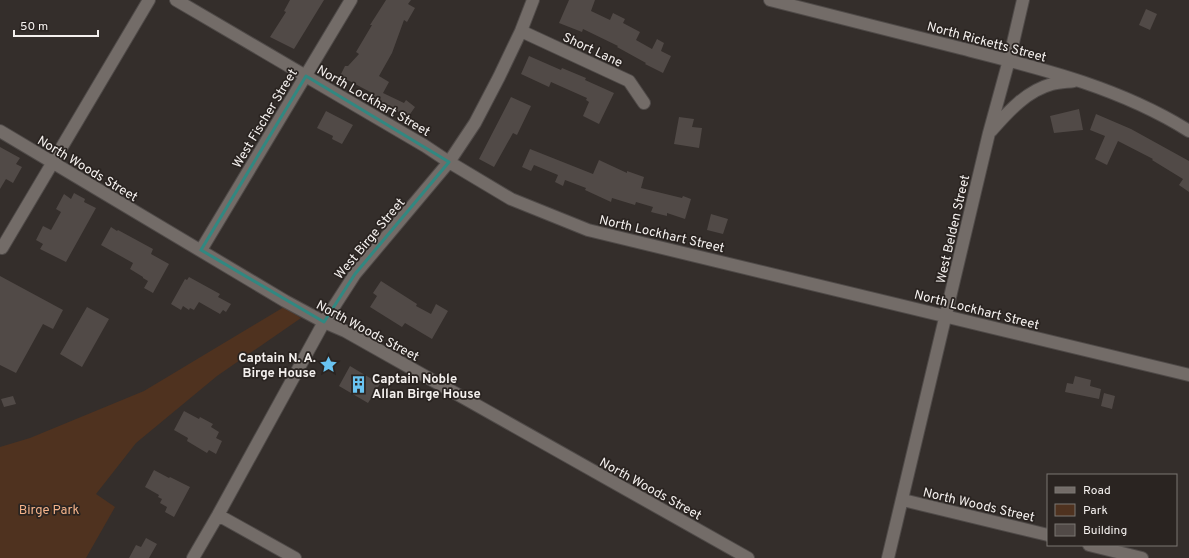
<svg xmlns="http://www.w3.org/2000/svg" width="1189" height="558" font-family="Overpass,sans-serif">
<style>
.green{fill:#4f321f}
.building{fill:#514a47}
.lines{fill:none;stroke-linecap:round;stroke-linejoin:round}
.minor-casing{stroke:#4f4a48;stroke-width:14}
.minor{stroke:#736c68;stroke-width:12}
.marked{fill:none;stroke:#318881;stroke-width:3;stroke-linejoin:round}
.labels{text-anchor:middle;stroke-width:3.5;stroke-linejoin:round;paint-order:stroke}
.street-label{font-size:13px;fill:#f4f0ee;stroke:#2a2421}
.poi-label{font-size:13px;font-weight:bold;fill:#f4f0ee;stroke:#2a2421;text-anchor:end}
.park-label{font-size:13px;fill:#f4b38a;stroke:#2a2421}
</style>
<rect width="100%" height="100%" fill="#342e2b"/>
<!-- green -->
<path class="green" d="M284,307L301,318L217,376L136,443L96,494L115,507L86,558H0V447L30,438L144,391Z"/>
<!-- building -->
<path class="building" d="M290,0H324L294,49L270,37L286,12L284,11Z
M386,0H411L408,4L415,8L407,22L404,20L392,53L379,76L389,82L383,93L404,103L406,100L415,107L408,117L384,104L382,107L370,100L374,94L340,76L345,66H348L359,54L356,52L372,25H370Z
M569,0H595L591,11L610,20L613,13L625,19L623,23L640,32L636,40L652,49L657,39L664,43L661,51L671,56L663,73L645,64L646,63L617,47L618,46L583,29L582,32L559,23Z
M1146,9L1157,14L1150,30L1139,25Z
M529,56L561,70L562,68L586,78L585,80L614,93L599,124L583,116L589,102L586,100L587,98L551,82L549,87L521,74Z
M511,97L531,106L517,135L513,133L494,167L479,159Z
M1079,109L1083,130L1054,133L1050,116Z
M326,111L353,125L342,144L332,139L333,136L317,128Z
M1096,114L1131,129L1189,161V192L1179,185L1183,179L1152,160L1153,159L1118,141L1107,165L1095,159L1105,136L1090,130Z
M679,117L694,119L692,127L702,128L699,148L674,144Z
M0,147L20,158L16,164L22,167L13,183L6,179L0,189Z
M530,149L593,174L599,160L627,173V171L644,177L641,188L682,198L683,196L691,199L685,219L667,213V216L651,212L653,207L636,202L635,205L612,198L611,202L585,190L586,188L565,180L563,186L555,182L558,175L534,165L531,171L522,167Z
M74,193L85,199L84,202L96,208L66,262L40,249L43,244L36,240L43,226L51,230L61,212L56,209L64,194L71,199Z
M711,214L728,219L723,234L707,230Z
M111,227L117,231L118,230L153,249L151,254L169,264L153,293L144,288L148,281L143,278V277L130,269L133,263L101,245Z
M0,276L63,310L53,329L43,324L16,373L0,365Z
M189,277L220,294L218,297L231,304L226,312L223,310L220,314L199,302L194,310L190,308L189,310L183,306L181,310L171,304L185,279L187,280Z
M381,281L417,304L416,306L431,314L436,304L448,311L432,339L405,323L402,327L370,307L377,296L373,293Z
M87,307L109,319L82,367L60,354Z
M350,366L380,384L368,403L339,386Z
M1075,376L1091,380L1090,386L1101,389L1099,399L1065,392L1067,383L1073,384Z
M1104,393L1115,396L1112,409L1101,406Z
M13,396L16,404L4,407L1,399Z
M184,411L199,419L200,417L213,424L211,427L219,432L216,438L222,441L216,454L209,450L207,453L187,441L188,438L174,430Z
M154,470L169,478L170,477L190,487L174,517L165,512L167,507L160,503L162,499L158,497L159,495L145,487Z
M146,538L157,544L149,558H129L136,545L141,547Z"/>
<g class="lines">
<defs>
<path id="minor" d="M176,0L425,146L449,162L511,199L588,230L1189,375
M770,0C833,16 897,32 960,48C1039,68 1119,87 1189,131
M521,31L629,81L644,103
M0,131L285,301L324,322L345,331L748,558
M991,131C1008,112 1026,91 1052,84C1059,82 1067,82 1074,81
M2,248L149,0
M201,250L351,0
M903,500L1048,535
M218,515L295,558
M1089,545L1142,558
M193,558L218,515L324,322L355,274L449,162L475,123L499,77L521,31L533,0
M888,558L989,133L1009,60L1023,0"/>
</defs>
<!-- minor casing -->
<use href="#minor" class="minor-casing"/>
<!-- minor -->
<use href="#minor" class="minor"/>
</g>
<!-- marked area -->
<path class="marked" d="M306,76L449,162L355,274L324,322L201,250Z"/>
<!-- icons -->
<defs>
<symbol id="sight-bare" viewBox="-9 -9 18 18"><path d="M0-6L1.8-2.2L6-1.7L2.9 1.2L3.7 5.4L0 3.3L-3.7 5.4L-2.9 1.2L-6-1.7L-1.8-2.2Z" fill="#69c3f1" stroke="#2a2421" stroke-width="2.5" paint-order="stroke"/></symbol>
<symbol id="building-bare" viewBox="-9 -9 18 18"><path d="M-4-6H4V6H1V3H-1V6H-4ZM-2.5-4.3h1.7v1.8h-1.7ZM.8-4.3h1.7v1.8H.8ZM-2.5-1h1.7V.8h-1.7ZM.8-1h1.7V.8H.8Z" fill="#69c3f1" stroke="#2a2421" stroke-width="2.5" paint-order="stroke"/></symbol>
</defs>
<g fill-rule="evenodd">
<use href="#sight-bare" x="316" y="352" width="25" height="25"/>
<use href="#building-bare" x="346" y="372" width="25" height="25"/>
</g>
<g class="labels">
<!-- street labels -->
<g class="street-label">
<text transform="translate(987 41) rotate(15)" y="5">North Ricketts Street</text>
<text transform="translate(593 49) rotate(25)" y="5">Short Lane</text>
<text transform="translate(374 100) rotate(30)" y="5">North Lockhart Street</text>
<text transform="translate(264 118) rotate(-59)" y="5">West Fischer Street</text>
<text transform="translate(88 168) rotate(31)" y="5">North Woods Street</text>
<text transform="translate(952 229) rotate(-77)" y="5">West Belden Street</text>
<text transform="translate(662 233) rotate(13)" y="5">North Lockhart Street</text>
<text transform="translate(369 238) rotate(-50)" y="5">West Birge Street</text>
<text transform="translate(977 309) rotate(14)" y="5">North Lockhart Street</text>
<text transform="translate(368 330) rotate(28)" y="5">North Woods Street</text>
<text transform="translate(651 488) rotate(29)" y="5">North Woods Street</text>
<text transform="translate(979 504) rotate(13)" y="5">North Woods Street</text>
</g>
<!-- poi labels -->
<g class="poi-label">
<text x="316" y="362">Captain N. A.<tspan x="316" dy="15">Birge House</tspan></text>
<text x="372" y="383" text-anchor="start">Captain Noble<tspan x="372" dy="15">Allan Birge House</tspan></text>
</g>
<!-- park labels -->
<g class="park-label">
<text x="49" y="514">Birge Park</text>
</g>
</g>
<!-- legend -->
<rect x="1047" y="474" width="130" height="72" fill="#2a2421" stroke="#7b7673"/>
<rect x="1055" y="487" width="20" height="6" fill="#736c68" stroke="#7b7673"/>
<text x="1083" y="494" font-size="12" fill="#f4f0ee">Road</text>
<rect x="1055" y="504" width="20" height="12" fill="#4f321f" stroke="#7b7673"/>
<text x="1083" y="514" font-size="12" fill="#f4f0ee">Park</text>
<rect x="1055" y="524" width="20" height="12" fill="#514a47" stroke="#7b7673"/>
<text x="1083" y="534" font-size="12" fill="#f4f0ee">Building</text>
<!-- scale -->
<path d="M14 30v6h84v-6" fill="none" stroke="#f4f0ee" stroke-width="2"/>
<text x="20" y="30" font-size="12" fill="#f4f0ee" stroke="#2a2421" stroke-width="3" paint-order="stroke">50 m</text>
</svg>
